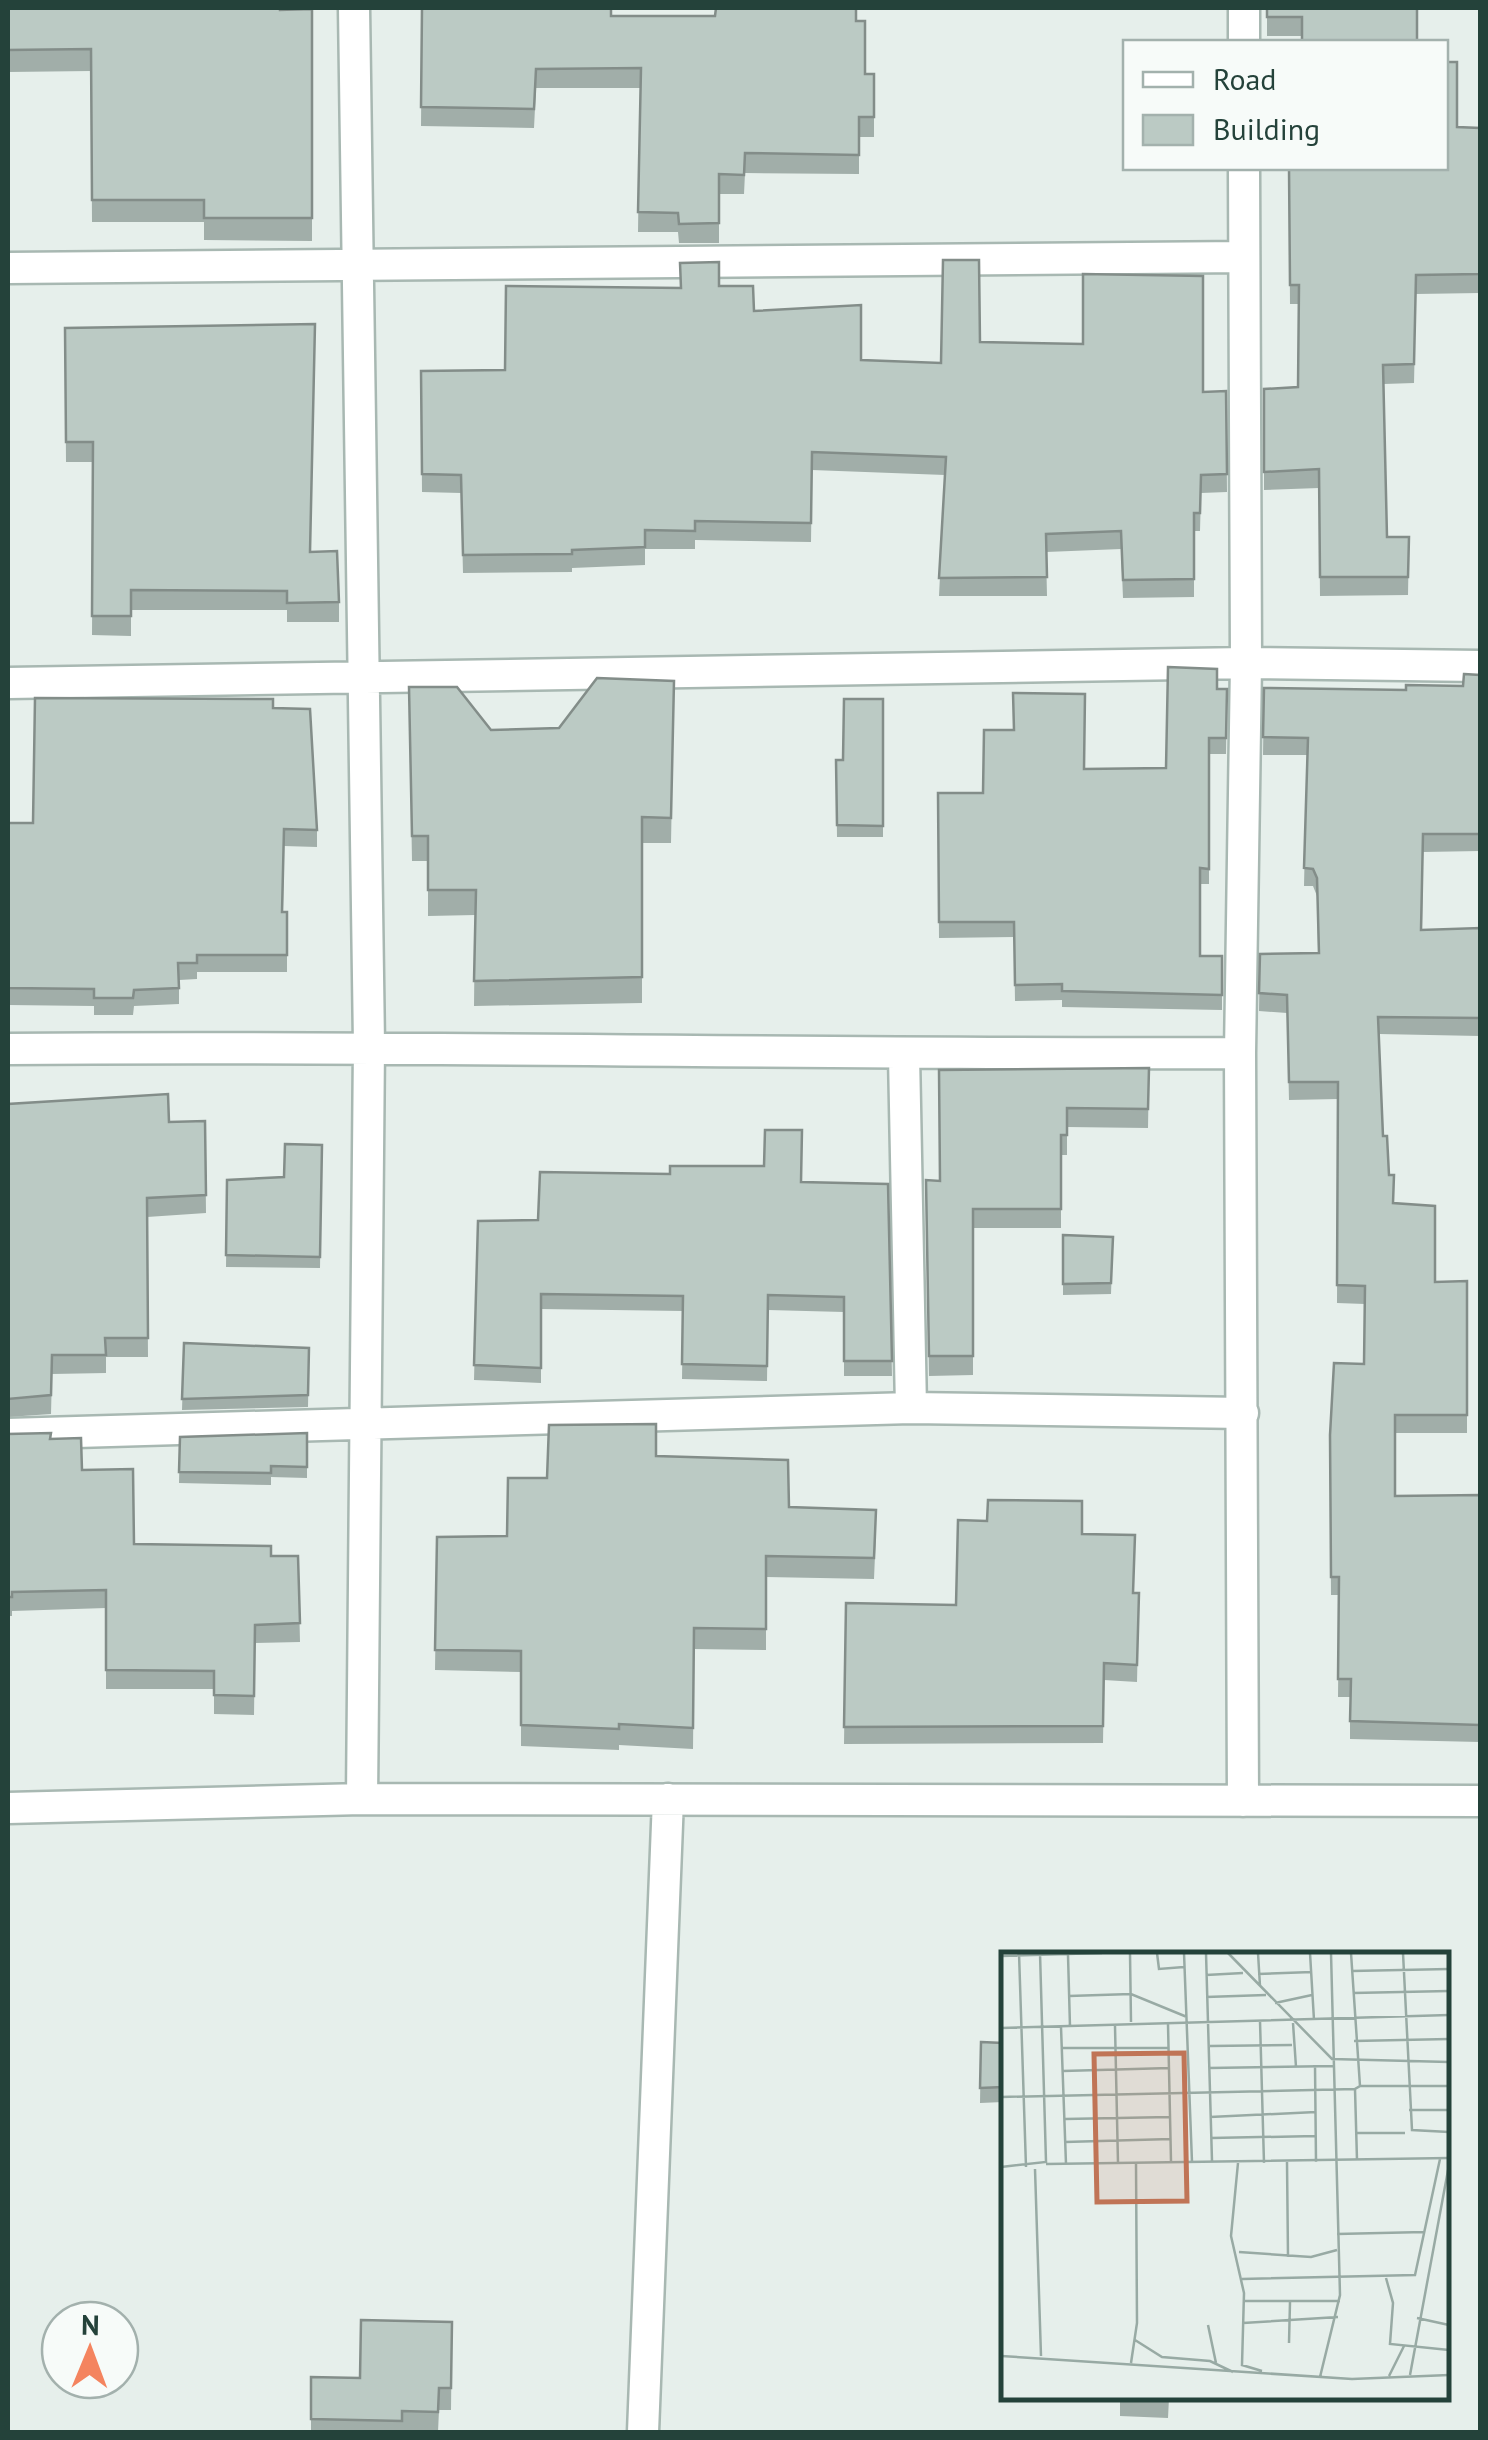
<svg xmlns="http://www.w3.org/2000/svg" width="1488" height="2440" font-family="'PT Sans',sans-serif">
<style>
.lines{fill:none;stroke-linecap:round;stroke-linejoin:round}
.street-casing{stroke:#a8b8b2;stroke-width:35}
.street{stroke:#fff;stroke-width:30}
.wall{fill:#a1aea9}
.building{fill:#bbcac4;stroke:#838d89;stroke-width:2.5}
.inset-road{fill:none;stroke:#98aaa4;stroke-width:2.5}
.view{fill:#c07456;fill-opacity:0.15;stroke:#c07456;stroke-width:5}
.inset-edge{fill:none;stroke:#24423a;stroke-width:5}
</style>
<rect width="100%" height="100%" fill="#e6efeb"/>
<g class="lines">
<defs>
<path id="street" d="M354,8L369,1045L362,1799
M1244,42V8
M8,268L1244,257
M8,683L1246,663L1480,666
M8,1049C418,1045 829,1055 1240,1053
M904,1055L911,1408
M8,1434L911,1408L1243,1413
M1243,1801L1240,1053L1246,663L1244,168
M8,1808L362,1799L1480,1801
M643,2432L668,1799"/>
</defs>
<!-- street casing -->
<use href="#street" class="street-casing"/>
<!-- street -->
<use href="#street" class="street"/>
</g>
<!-- wall -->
<path class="wall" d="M8,8L312,9V241L204,240V222H92L91,71L8,72V100Z
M422,8L611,16L856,21L865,74H874V137H859V174L745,173L744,194H719V243H679L678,232H638L640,88H536L534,128L421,126Z
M1267,8H1418L1302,36H1267Z
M1457,127L1480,128V293L1416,294L1414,383L1384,384L1387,537H1409L1408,595L1320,596L1319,488L1264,490V389L1298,387L1299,304H1290L1289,168Z
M719,286L754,311L861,360L941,363L980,342L1203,392L1226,391L1227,492L1201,493L1200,531H1194V597L1123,598L1121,549L1046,552L1047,596H939L945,475L812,470L811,542L695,540V549H645V565L572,568V572L463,573L461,493L422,492L421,371L505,370L680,288Z
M65,328L311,552L339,602V622H287V610H131V636L92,635L93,462H66Z
M1480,675V851L1423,852L1422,930L1480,928V1036L1379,1034L1383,1136L1393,1203L1435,1282L1467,1281V1433H1395V1496L1480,1495V1742L1350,1739V1697H1338L1339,1595H1331L1330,1452L1364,1364L1365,1304L1337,1303L1338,1099L1289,1100L1287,1013L1259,1011L1260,954L1318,953L1317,896L1313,886H1304L1307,755H1263L1264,688L1406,690L1463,686Z
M674,681L671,843H642V1003L474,1006L475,915L428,916V861H412L409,687L491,730L559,728Z
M1217,689H1227L1226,754H1209V884H1200V956H1222V1010L1062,1007V1000L1015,1001L1014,937L939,938L938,793H983L1166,768Z
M883,699V837H837L836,760H843Z
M273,708L317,830V847L284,846L283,912H287V972H197V979L179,980V1004L134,1006L133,1015H94V1006L8,1005V823H33Z
M1149,1068L1148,1128L1067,1127V1155H1061V1228H973V1375L929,1376L926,1180L940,1181L939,1070Z
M8,1104L169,1122L205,1121L206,1213L147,1217L148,1357H106V1373L52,1374L51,1414L8,1417Z
M322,1145L320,1268L226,1267L227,1180L284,1177Z
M802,1182L888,1184L892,1376H844V1312L768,1310L767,1381L682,1379L683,1311L541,1309V1383L474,1380L478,1221L538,1220Z
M1063,1235L1113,1237L1111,1294L1063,1295Z
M184,1343L309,1348L308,1407L182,1410Z
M307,1433V1478L271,1477V1485L179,1483L180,1437Z
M8,1434L50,1439L82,1470L134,1544L271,1556H298L300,1642L255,1643L254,1715L214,1714V1689H106V1608L12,1611V1616H8Z
M656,1456L789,1507L876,1531L874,1579L766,1577V1650L694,1649L693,1749L619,1745V1750L521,1746V1672L435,1670L437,1537L507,1536L547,1478Z
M987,1521L1082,1534L1133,1593H1139L1137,1682L1104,1680L1103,1743L844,1744L846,1603L956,1605Z
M981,2042L1003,2043V2102L980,2103Z
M452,2322L451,2410H439L438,2432H311V2377L360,2378Z
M1120,2398H1169L1168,2418L1120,2416Z"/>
<!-- building -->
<path class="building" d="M8,8H280V10L312,9V218H204V200H92L91,49L8,50V78Z
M422,8H611V16H715L716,8H856V21H865V74H874V117H859V155L745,153L744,175L719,174V223L679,224L678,213L638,212L641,68L536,69L534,109L421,107Z
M1267,8H1417V42H1302V17H1267Z
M1446,62H1457V127L1480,128V274L1416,275L1414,364L1383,365L1387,537H1409L1408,577H1320L1319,469L1264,472V389L1298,387L1299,285H1290L1289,168H1446Z
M943,260H979L980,342L1083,344V274L1203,276V392L1226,391L1227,474L1201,475L1200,513H1194V579L1123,580L1121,531L1046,534L1047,577L939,578L946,457L812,452L811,523L695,521V531L645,530V547L572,550V554L463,555L461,475L422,474L421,371L505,370L506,286L681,288L680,263L719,262V286H753L754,311L861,305V360L941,363Z
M315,324L310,552L337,551L339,602L287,603V591L131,590V616H92L93,442H66L65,328Z
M1168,667L1217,669V689H1227L1226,738H1209V869L1200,868V956H1222V995L1062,991V984L1015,985L1014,922H939L938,793H983L984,730H1014L1013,693L1085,694L1084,769L1166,768Z
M1464,674L1480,675V834H1423L1421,930L1480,928V1018L1378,1017L1383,1136H1387L1389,1175H1394L1393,1203L1435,1206V1282L1467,1281V1415H1395V1496L1480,1495V1725L1350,1721L1351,1679H1338L1339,1577H1331L1330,1435L1334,1363L1364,1364L1365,1286L1337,1285L1338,1082H1289L1287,995L1259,993L1260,954L1319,953L1317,878L1313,869L1304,868L1308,738L1263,737L1264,688L1406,690V685L1463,686Z
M597,678L674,681L671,818L642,817V977L474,981L476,890H428V836H412L409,687H457L491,730L559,728Z
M35,698L273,699V708L310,709L317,830L284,829L282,912H287V955H197V963H178L179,988L134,990L133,998H94V989L8,988V823H33Z
M844,699H883V826L837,825L836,760H843Z
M1149,1068L1148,1109L1067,1108V1135H1061V1209H973V1356H929L926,1180L940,1181L939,1070Z
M168,1094L169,1122L205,1121L206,1195L147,1198L148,1338H105L106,1355H52L51,1395L8,1399V1104Z
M765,1130H802L801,1182L888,1184L892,1361H844V1297L768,1295L767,1366L682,1364L683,1296L541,1294V1368L474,1365L478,1221L538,1220L540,1172L670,1174V1166H764Z
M285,1144L322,1145L320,1257L226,1255L227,1180L284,1177Z
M1063,1235L1113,1237L1111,1283L1063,1284Z
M184,1343L309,1348L308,1395L182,1399Z
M656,1424V1456L788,1460L789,1507L876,1510L874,1558L766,1556V1629L694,1628L693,1728L619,1724V1729L521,1725V1651L435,1650L437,1537L507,1536L508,1478H547L549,1425Z
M51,1433L50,1439L81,1438L82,1470L133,1469L134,1544L271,1546V1556H298L300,1623L255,1625L254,1696L214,1695V1671L106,1670V1590L12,1592V1597H8V1434Z
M307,1433V1467L271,1466V1473L179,1472L180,1437Z
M988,1500L1082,1501V1534L1135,1535L1133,1593H1139L1137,1665L1104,1663L1103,1726L844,1727L846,1603L956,1605L958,1520L987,1521Z
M981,2042L1003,2043V2087L980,2088Z
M361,2320L452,2322L451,2388H439L438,2412L402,2411V2421L311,2419V2377L360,2378Z"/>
<!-- overview -->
<g transform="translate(1001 1952)">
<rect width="448" height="448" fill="#e6efeb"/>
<path class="inset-road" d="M18,1L25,215M129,1L130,70M156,1L158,17L183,15M183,1L191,210M205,1L211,209M227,1L331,107L448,110M257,1L259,34M309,1L313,68M350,1L359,134L354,137L356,208M402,1L411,178L448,180M67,3L69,75M0,4L101,1M351,19L448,17M257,22L311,20M205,23L242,21M352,41L448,39M68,44L130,42L186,65M205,45L265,43M274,51L311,43M259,69L263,211M292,71L295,115M167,72L170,209M114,74L117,211M60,75L65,212M0,76L448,63M353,89L448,87M209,94L291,93M61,96H168M314,113L315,210M208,116L334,114M62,119L169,116M359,134H448M0,145L354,137M408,158H448M209,165L315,160M64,167L169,165M356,181H404M210,186L315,184M64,190L170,187M286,210L287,305M237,211L230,284L243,341L241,413L261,419M45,212L448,206M0,215L45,210L39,1M34,217L40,404M336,282L423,280M238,300L310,305L336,298M385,326L392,351L389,392L448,398M241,327L414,323L439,207M243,349H339M416,366L448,373M242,371L337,365M207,373L215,411M134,388L161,405L209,409L232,420M288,391L289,350M0,404L351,427L448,423M130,411L136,371L135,211M409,423L448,213M388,424L403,394M319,425L339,343L330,1"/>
<path class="view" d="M183,101L186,249L96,250L93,102Z"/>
<rect width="448" height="448" class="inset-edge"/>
</g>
<!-- border -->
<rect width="1488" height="2440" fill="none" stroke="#24423a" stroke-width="20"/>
<!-- legend -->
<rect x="1123" y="40" width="325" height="130" fill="#f7fbf9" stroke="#a3b1ad" stroke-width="2.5"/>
<rect x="1143" y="72" width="50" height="15" fill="#ffffff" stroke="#a3b1ad" stroke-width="2.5"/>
<text x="1213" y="90" font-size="30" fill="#24423a">Road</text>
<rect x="1143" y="115" width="50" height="30" fill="#bbcac4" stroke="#a3b1ad" stroke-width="2.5"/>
<text x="1213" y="140" font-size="30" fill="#24423a">Building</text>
<!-- north arrow -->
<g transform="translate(90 2350) rotate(1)"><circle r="48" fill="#f7fbf9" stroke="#a3b1ad" stroke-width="2.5"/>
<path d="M0-8L18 38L0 25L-18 38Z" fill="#f4845f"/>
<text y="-15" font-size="28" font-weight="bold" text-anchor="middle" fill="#24423a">N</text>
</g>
</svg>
